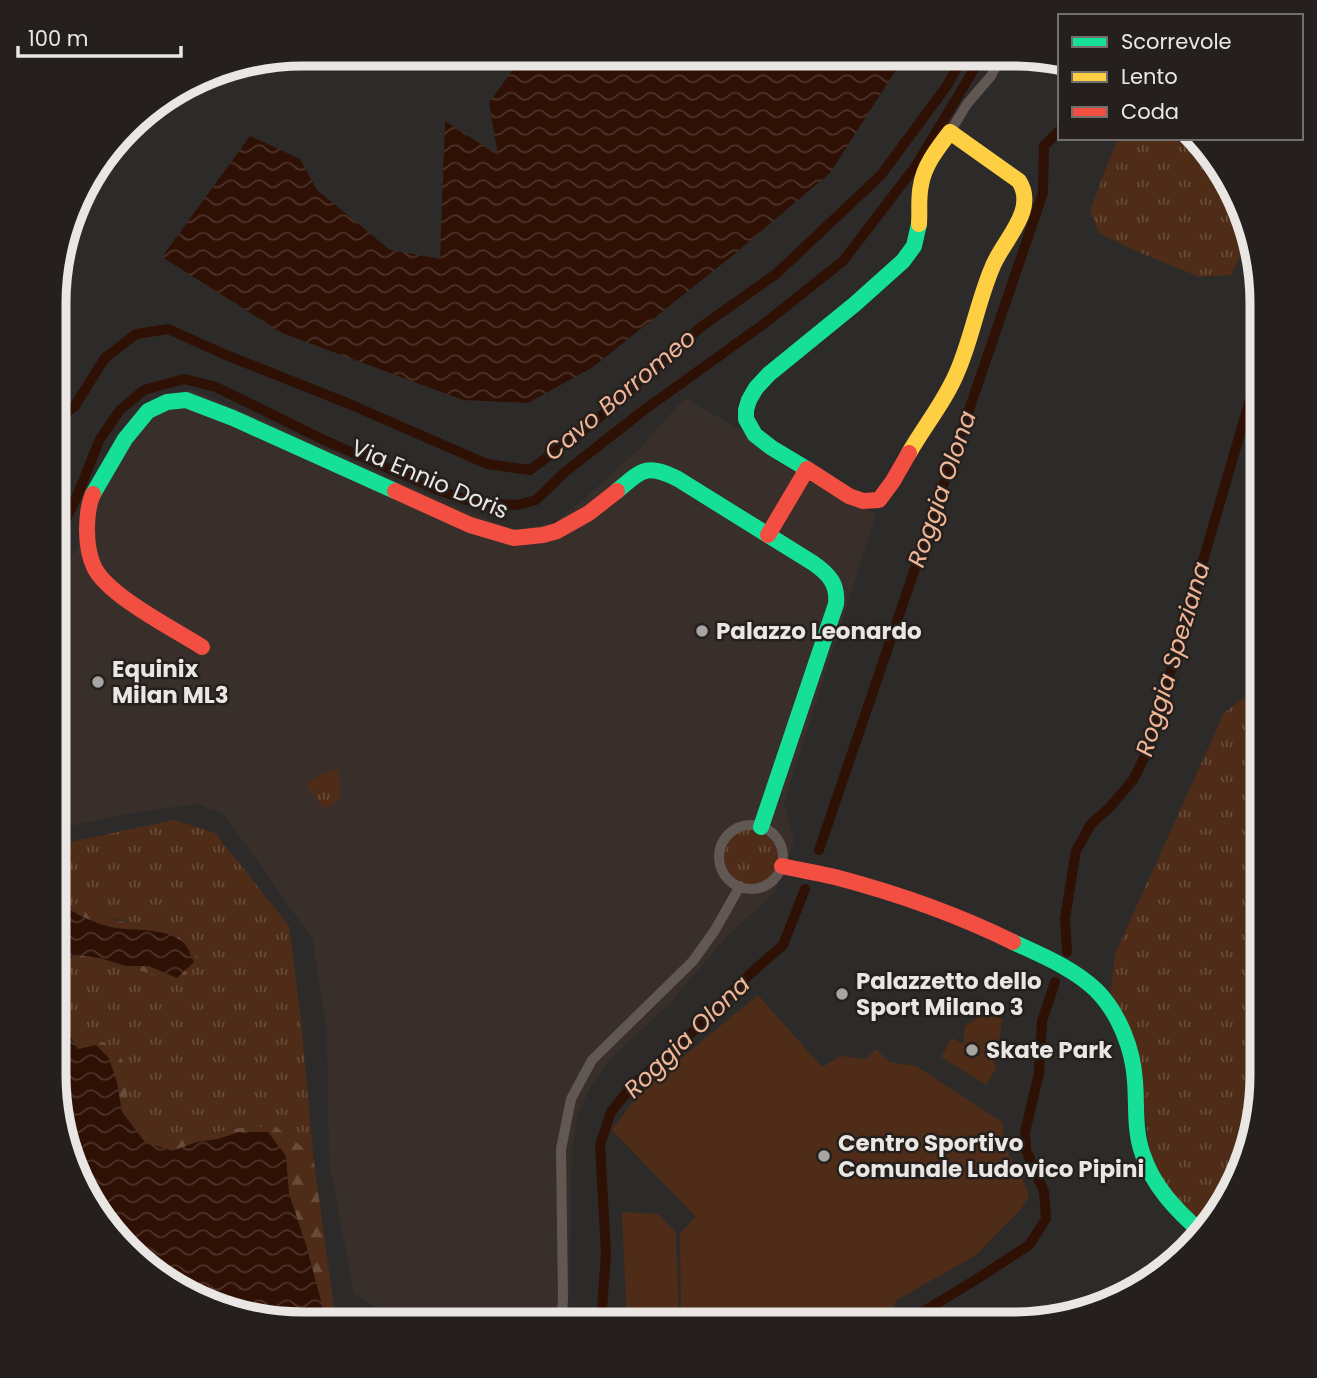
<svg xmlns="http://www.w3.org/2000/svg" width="1317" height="1378" font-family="Poppins,sans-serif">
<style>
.built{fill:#392f2a}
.grass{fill:url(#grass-tufts)}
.forest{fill:url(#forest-firs)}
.garden{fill:#4f2c17}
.water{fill:url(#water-waves)}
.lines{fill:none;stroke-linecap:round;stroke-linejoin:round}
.canal{stroke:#2f1004;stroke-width:10}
.street{stroke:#615854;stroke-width:10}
.fast{stroke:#16e098;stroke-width:16}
.slow{stroke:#ffcf43;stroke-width:16}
.jam{stroke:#f24e42;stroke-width:16}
.poi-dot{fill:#a7a5a3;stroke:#25201d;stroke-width:2.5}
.labels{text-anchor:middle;stroke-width:5;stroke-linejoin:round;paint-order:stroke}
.street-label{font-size:23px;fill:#e9e6e4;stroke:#25201d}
.poi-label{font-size:23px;font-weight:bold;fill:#e9e6e4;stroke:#25201d;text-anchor:start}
.water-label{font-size:24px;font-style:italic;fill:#f2b696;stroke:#25201d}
.rim{fill:none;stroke:#e9e6e4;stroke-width:9}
</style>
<defs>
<pattern id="grass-tufts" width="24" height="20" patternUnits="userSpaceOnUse" patternTransform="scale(1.75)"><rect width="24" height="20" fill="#4f2c17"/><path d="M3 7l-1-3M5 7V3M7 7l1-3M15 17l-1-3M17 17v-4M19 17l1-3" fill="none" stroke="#684b39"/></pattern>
<pattern id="forest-firs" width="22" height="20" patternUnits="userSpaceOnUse" patternTransform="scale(1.75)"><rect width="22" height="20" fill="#4f2c17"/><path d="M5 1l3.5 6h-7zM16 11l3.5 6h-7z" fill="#684b39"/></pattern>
<pattern id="water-waves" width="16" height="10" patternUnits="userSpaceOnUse" patternTransform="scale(1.75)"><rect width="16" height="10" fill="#2f1004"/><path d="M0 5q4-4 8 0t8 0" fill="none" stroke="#4d3328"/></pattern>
</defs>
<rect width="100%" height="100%" fill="#2d2b29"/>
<!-- built -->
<path class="built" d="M190,389L264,420L424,493L514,530L554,523L588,496L642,446L685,398L744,432L876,515L784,803L794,841L775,892L726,937L671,1002L612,1058L591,1086L578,1114L572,1151L568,1323H403L354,1294L329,1161L327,1035L313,940L249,849L223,814L197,804L137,812L56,829L57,578L80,544L82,517L145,407Z"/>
<!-- grass -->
<path class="grass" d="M1119,138H1192L1221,165L1247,243L1231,275L1200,277L1136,251L1099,233L1090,211L1109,160Z
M1262,684V1091L1230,1199L1206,1225L1179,1202L1158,1177L1150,1154L1137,1053L1110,999L1115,954L1224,713Z
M338,770L340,788L339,800L327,808L321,806L306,784L326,772Z
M174,820L215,833L289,926L301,1020L313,1155L275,1127L240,1128L182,1139L155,1140L130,1115L122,1059L81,1043C71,1020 55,995 55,970L95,961L177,979L158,927C126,922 80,913 56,893V845Z
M724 857a27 27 0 1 1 54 0a27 27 0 1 1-54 0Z"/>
<!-- forest -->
<path class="forest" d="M56,893L65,900L119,921L158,927L179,937L198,957L186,975L177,979L95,961L55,970V964L76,955L100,958L126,966H149L177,978L167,933C150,931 127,931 111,927C93,922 70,912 56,900Z
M55,981L64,1006L81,1043L104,1042L122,1059L130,1115L155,1140L182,1139L240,1128L276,1127L313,1155L336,1323H324L323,1309L306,1245L289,1194L286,1156L218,1139L197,1142L172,1151L145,1142L122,1112L117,1083C79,1050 55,1036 55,981Z"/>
<!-- garden -->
<path class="garden" d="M758,995L822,1067L841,1056L866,1059L876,1049L889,1062L916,1066L1002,1122L1005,1147L1024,1182L1029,1196L1021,1209L976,1255L897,1300L884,1323H681L680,1233L696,1217L612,1130L641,1091Z
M984,1014L990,1017L991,1015H1000L1002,1018L998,1056L995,1058L994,1063L997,1067L986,1085L941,1057L952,1038L963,1044L965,1026Z
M622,1212L658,1214L676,1233L679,1323H627Z"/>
<!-- water -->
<path class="water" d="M529,55L905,56L830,173L732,256L593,367L528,403L463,400L282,333L162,257L250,136L300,159L317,190L390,250L440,259L445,121L498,155L489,103L511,72Z
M56,900C69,912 97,925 115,928C136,931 173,927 187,947C190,952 191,957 194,962L177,978L149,966H126L100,958L76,955L55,964Z
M55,1001L60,1021L78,1049L96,1045L109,1058L117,1083L122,1112L145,1142L172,1151L197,1142L218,1139L239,1132H268L286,1156L289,1194L306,1245L323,1309L324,1323H287L179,1291L96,1213L55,1091Z"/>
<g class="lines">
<!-- canal -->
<path class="canal" d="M58,418L74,407L105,358L136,334L168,329L226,355L347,403L487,464L530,470L593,423L701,327L776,274L881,175L946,87L964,56
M58,499L63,506L66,519
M58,531L65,522L77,496L100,439L120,410L144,390L184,379L216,387L326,441L438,490L475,503L517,505L536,500L565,472L644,410L765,323L843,261L915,167L982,56
M819,850L1043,193L1044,146L1060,130
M1067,952L1065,918L1076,851L1091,824L1110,807L1133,780L1150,746L1183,626L1198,578L1256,379L1262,350
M601,1323L606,1254L600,1145L611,1112L632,1086L686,1038L750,974L783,945L805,889
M891,1323L892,1319L900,1315L921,1313L977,1279L1029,1245L1046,1219L1044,1192L1026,1150L1025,1132L1039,1073L1042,1021L1055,982"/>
<!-- street -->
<path class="street" d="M950,132L967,104L991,76L1001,56
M719 857a32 32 0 1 1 64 0a32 32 0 1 1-64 0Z
M561,1323L563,1299L561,1149L571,1099L592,1060L693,961L715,930L740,886"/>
<!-- fast -->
<path class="fast" d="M807,469L772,448L755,435L746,419V410L749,400L756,388L769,374L855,304L903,261L914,246L919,224
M617,491C642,470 646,463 678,479L813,563C829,574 838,584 836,604L761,827
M93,494L125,439L148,411L167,402L186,400L233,418L395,491
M1013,942C1041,955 1073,968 1096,990C1119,1013 1133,1049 1135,1081C1137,1107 1134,1131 1143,1155C1153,1186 1176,1210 1200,1231"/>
<!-- slow -->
<path class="slow" d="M909,453C925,425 946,400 958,370C972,337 978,301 992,268C1002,241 1038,211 1019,181L950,132C938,148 924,165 921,185C918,198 920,211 919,224"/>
<!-- jam -->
<path class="jam" d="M395,491L470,525L514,538L543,535L557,531L589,513L617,491
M93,494C88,505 87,517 87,530C87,543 89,556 94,567C108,596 174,629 202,647
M768,535L807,469L849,496L863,501L879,500L893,481L909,453
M782,866C800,870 818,873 835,877C896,893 956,914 1013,942"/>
</g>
<!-- markers -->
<g class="poi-dot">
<circle cx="702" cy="631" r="7"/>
<circle cx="98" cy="682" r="7"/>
<circle cx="842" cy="994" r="7"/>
<circle cx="972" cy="1050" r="7"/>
<circle cx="824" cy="1156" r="7"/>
</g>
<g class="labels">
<!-- street labels -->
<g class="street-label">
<text transform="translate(430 479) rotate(23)" y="8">Via Ennio Doris</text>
</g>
<!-- poi labels -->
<g class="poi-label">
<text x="716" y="639">Palazzo Leonardo</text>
<text x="112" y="677">Equinix<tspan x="112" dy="26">Milan ML3</tspan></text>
<text x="856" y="989">Palazzetto dello<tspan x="856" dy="26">Sport Milano 3</tspan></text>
<text x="986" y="1058">Skate Park</text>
<text x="838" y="1151">Centro Sportivo<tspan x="838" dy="26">Comunale Ludovico Pipini</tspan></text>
</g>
<!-- water labels -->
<g class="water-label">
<text transform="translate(620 395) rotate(-40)" y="8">Cavo Borromeo</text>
<text transform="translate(942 489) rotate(-71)" y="8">Roggia Olona</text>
<text transform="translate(1173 659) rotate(-73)" y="8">Roggia Speziana</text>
<text transform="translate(687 1037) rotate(-44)" y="8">Roggia Olona</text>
</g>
</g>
<!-- crop -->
<path d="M0 0H1317V1378H0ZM303 66H1013A237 237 0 0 1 1250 303V1075A237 237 0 0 1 1013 1312H303A237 237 0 0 1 66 1075V303A237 237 0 0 1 303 66Z" fill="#25201d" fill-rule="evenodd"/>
<path class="rim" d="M303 66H1013A237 237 0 0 1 1250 303V1075A237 237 0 0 1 1013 1312H303A237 237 0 0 1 66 1075V303A237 237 0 0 1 303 66Z"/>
<!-- legend -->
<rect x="1058" y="14" width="245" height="126" fill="#25201d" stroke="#736f6d" stroke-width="2"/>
<rect x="1072" y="37" width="35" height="10" fill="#16e098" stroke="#736f6d" stroke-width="2"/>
<text x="1121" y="49" font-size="21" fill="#e9e6e4">Scorrevole</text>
<rect x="1072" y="72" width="35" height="10" fill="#ffcf43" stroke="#736f6d" stroke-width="2"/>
<text x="1121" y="84" font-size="21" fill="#e9e6e4">Lento</text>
<rect x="1072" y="107" width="35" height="10" fill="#f24e42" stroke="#736f6d" stroke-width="2"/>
<text x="1121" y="119" font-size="21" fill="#e9e6e4">Coda</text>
<!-- scale -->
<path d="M18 46v10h163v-10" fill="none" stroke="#e9e6e4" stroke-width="3.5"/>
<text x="28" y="46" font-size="21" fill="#e9e6e4" stroke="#25201d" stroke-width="5" paint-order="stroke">100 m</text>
</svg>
